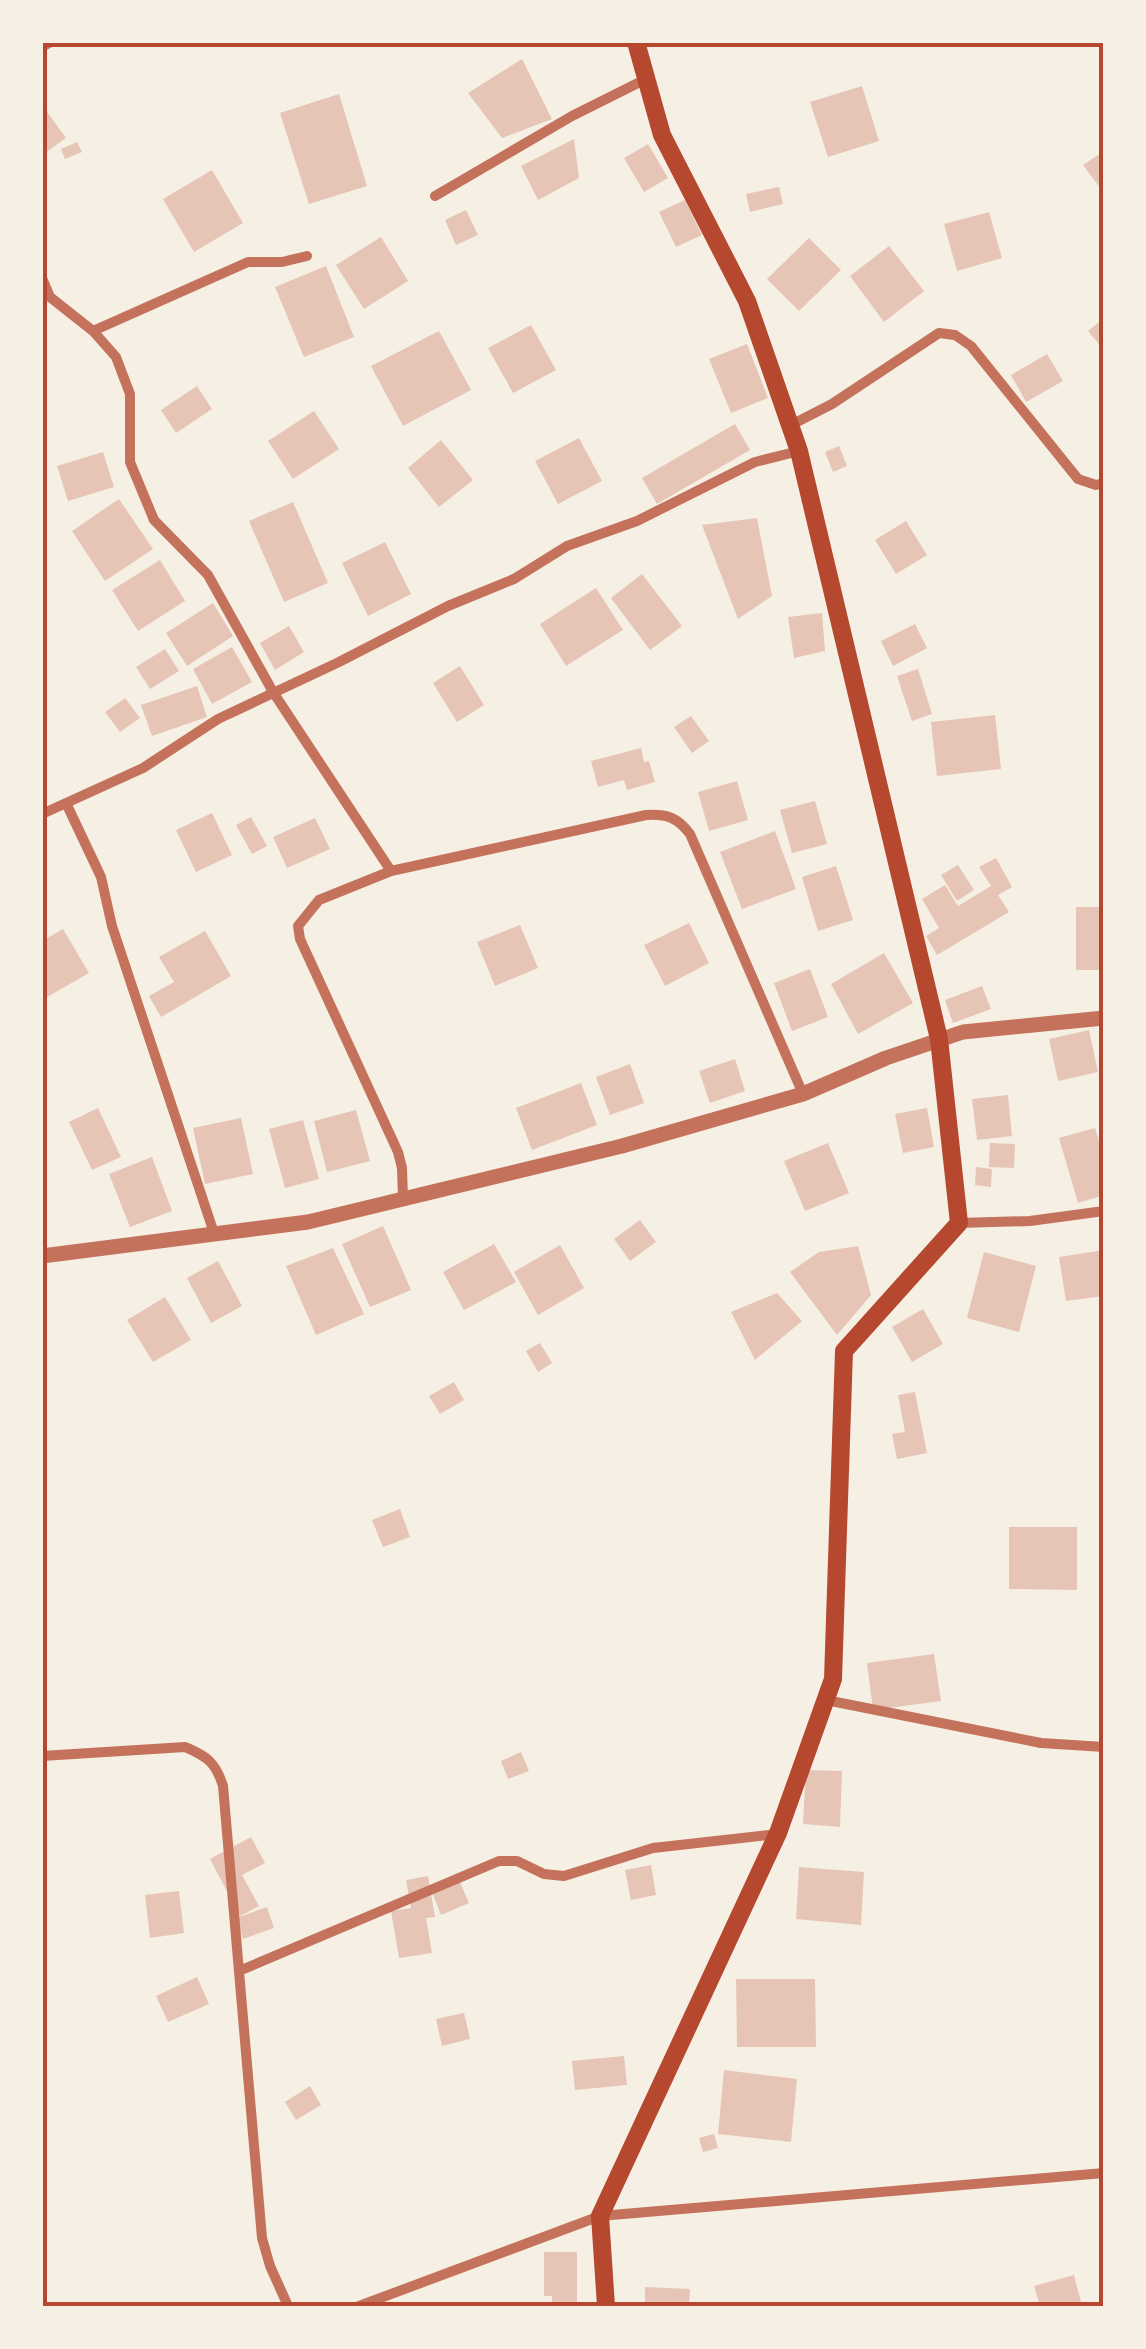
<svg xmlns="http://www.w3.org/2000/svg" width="1146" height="2349" font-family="'Noto Sans',sans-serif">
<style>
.building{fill:#e6c5b7}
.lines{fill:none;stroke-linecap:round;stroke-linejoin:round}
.minor{stroke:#c5725c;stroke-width:10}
.tertiary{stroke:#c5725c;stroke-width:15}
.secondary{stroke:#b5482f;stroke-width:18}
.neatline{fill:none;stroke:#b5482f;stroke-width:4}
</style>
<rect width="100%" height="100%" fill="#f6efe4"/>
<!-- building -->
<path class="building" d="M522,59L552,119L502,138L468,93Z
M862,86L879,141L828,157L810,102Z
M339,94L367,186L309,204L280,113Z
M45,109L66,138L45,153L42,111Z
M574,139L579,178L538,200L521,166Z
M77,142L82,152L65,159L61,149Z
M648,144L668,178L644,192L624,158Z
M1104,151V193L1083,165Z
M212,170L243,223L194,252L163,199Z
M779,187L783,204L750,212L746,194Z
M685,200L702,235L676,247L659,212Z
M466,210L478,235L456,245L445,220Z
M989,212L1002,258L957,271L944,224Z
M381,237L408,281L364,309L336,265Z
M809,238L841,270L799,311L767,279Z
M889,246L924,291L884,322L850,276Z
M326,266L354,337L304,357L275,287Z
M1104,318V350L1088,331Z
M531,325L556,370L513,393L488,348Z
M439,331L471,390L403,426L371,366Z
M747,344L768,398L731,413L709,359Z
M1047,354L1063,381L1026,402L1011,375Z
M197,386L212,409L176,433L161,410Z
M314,411L339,449L293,479L268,441Z
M735,424L750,450L657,504L642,478Z
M579,438L602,481L558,504L535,461Z
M441,440L473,480L439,507L408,468Z
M839,446L847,466L833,472L825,452Z
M103,452L114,487L68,501L57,466Z
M119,499L153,549L105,581L72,531Z
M293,502L328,583L284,602L249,521Z
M757,518L772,596L738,619L702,525Z
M906,521L927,555L896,574L875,540Z
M385,542L411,594L368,616L342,563Z
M160,560L185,601L138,631L112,590Z
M642,574L682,626L650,650L611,598Z
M596,588L623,630L566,666L540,624Z
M213,603L233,636L187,666L166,633Z
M822,613L825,651L794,658L788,617Z
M915,624L927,648L893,666L881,641Z
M289,626L304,652L275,670L260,643Z
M232,647L252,682L212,704L193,669Z
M165,649L179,671L150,689L136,667Z
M460,666L484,705L457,722L433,683Z
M918,669L932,714L912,721L897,676Z
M197,686L207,717L152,736L141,705Z
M125,698L140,718L120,732L105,712Z
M995,715L1001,769L937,776L931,722Z
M691,716L709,741L692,753L674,727Z
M641,748L644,762L649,761L655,782L627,790L624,780L598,787L591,761Z
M737,781L748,820L709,831L698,792Z
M815,801L827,844L792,853L780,810Z
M212,813L232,855L196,872L176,830Z
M251,817L267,846L252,854L236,825Z
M315,818L330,849L287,868L273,837Z
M775,831L796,889L742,909L720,852Z
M996,858L1012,887L998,895L1009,912L937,955L926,936L939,928L922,899L945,885L958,906L991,886L979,867Z
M958,865L974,890L957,901L941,875Z
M836,866L853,920L818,931L802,877Z
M1076,907H1103V970H1076Z
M689,923L709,963L665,986L644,945Z
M520,925L538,968L495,986L477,942Z
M63,929L89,973L42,1000V941Z
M205,931L231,976L161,1017L149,996L174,982L159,957Z
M884,953L913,1003L858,1034L831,984Z
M810,969L828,1017L792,1031L774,983Z
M982,986L991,1009L953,1023L945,1000Z
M1089,1030L1098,1072L1058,1081L1049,1039Z
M735,1059L745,1091L710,1103L699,1071Z
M630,1064L644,1103L610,1115L596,1077Z
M581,1083L597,1125L532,1150L516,1108Z
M1008,1095L1012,1136L977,1140L972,1099Z
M98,1108L121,1157L92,1170L69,1122Z
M927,1108L934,1147L903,1153L895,1114Z
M356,1110L370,1161L327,1172L314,1121Z
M241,1118L253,1174L205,1184L193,1128Z
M303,1120L319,1179L285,1188L269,1129Z
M1095,1128L1104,1157V1195L1078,1203L1059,1138Z
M828,1143L849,1193L805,1211L784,1161Z
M990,1143L1015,1144L1014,1168L989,1167Z
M152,1157L172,1211L130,1227L109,1174Z
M976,1167L992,1169L991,1187L975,1185Z
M640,1220L656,1242L630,1261L614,1239Z
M383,1226L411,1290L370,1307L342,1244Z
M494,1244L516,1282L464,1310L443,1272Z
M560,1245L584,1288L538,1315L514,1272Z
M858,1246L871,1295L837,1335L790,1272L819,1252Z
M333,1248L364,1314L316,1335L286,1266Z
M1104,1250V1296L1066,1301L1059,1257Z
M984,1252L1036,1266L1019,1332L967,1318Z
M218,1261L242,1306L211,1323L187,1278Z
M777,1293L802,1321L755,1360L731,1312Z
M165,1297L191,1340L153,1362L127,1320Z
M923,1309L943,1344L912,1362L892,1327Z
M540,1343L552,1363L538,1372L526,1351Z
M454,1382L464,1400L440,1414L429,1396Z
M915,1392L927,1453L897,1459L892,1434L905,1432L898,1395Z
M400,1509L410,1537L383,1547L372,1520Z
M1009,1527H1077V1590L1009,1589Z
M934,1654L941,1701L873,1710L867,1663Z
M521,1752L529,1771L508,1779L501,1761Z
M806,1770L842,1771L840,1827L803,1824Z
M251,1837L265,1863L242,1875L259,1906L240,1916L210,1859Z
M651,1865L656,1895L631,1900L625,1870Z
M799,1867L864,1872L861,1925L796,1919Z
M428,1876L435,1917L426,1918L432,1953L399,1958L391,1911L411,1908L406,1880Z
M459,1880L469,1903L441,1915L432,1892Z
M179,1891L184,1933L150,1938L145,1895Z
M267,1907L274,1928L243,1939L236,1918Z
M197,1977L209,2004L168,2022L156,1996Z
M736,1979H815L816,2047H737Z
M464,2013L470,2039L442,2046L436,2019Z
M624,2056L627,2085L575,2090L572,2061Z
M724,2070L797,2079L791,2142L718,2134Z
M310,2086L321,2105L296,2120L285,2102Z
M714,2134L718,2148L703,2152L699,2138Z
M544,2252H577V2306H552V2296H544Z
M1074,2275L1082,2306H1040L1034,2286Z
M645,2287L690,2289L689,2306H645Z"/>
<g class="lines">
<!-- minor -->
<path class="minor" d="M42,47L51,42
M435,196L572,116L646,79
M42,278L50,297L93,331L116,357L130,394V462L154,520L208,575L273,692L391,871L319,900L298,926L300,939L398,1152L402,1168L403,1199
M93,331L248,262H282L307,256
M791,425L832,404L939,333L955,335L971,346L1078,479L1096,485L1104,483
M66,803L101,877L112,926L214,1233
M42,814L143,768L218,719L337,663L448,606L514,579L567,546L637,521L755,462L799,451
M391,871L646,815C667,814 677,817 690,834L803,1094
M959,1223L1030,1221L1104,1211
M826,1700L1041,1743L1104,1747
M42,1756L185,1747C207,1756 216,1763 223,1786L262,2238L270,2266L288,2306
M239,1971L499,1861H517L544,1874L564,1876L653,1848L777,1834
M359,2306L600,2216L1104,2173"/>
<!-- tertiary -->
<path class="tertiary" d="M42,1256L308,1222L622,1146L803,1094L886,1058L963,1032L1104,1018"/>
<!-- secondary -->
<path class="secondary" d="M606,2306L600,2216L778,1833L833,1679L844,1351L959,1223L939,1039L799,451L747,301L662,135L636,42"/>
</g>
<!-- border -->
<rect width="1146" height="2349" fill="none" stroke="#f6efe4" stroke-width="90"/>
<rect x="45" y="45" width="1056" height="2259" class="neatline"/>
</svg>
